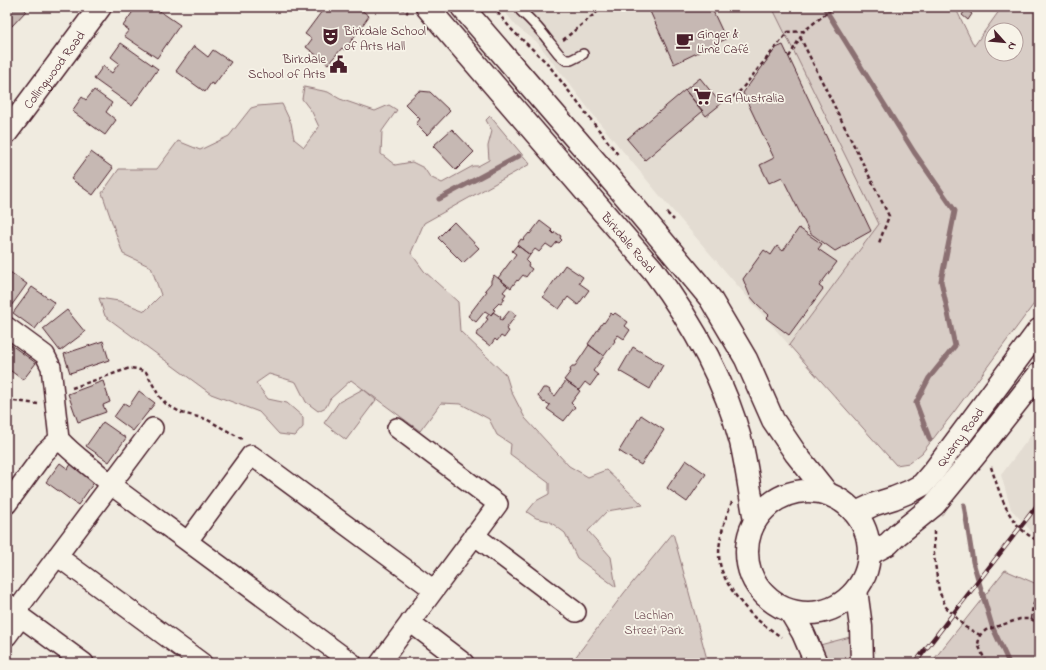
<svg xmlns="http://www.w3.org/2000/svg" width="1046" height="670" font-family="'Indie Flower',sans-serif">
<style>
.built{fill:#e3dcd2}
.green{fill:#d8cdc6;stroke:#917678;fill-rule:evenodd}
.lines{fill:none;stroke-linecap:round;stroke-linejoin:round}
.stream{stroke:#8b6f72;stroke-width:5}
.building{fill:#c6b8b3;stroke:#4a1f2b}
.service-casing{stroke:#4a1f2b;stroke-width:12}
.minor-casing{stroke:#4a1f2b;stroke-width:22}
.tertiary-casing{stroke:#4a1f2b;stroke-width:25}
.primary-casing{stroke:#4a1f2b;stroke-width:25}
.path{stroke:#4a1f2b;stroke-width:2.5;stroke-dasharray:4 3;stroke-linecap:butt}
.service{stroke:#f7f3e8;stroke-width:9}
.minor{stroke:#f7f3e8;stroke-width:19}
.tertiary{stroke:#f7f3e8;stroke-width:22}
.primary{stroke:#f7f3e8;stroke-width:22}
.rail-casing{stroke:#4a1f2b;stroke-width:4.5}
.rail{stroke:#f7f3e8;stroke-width:3;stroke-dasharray:9;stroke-linecap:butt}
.labels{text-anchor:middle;stroke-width:3.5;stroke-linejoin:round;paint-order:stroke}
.poi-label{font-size:13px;fill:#4a1f2b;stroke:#f7f3e8;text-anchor:start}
.street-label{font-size:13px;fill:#4a1f2b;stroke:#f7f3e8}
.park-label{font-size:13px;fill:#6e4a52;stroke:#f7f3e8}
</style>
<rect width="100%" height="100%" fill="#f0ebe0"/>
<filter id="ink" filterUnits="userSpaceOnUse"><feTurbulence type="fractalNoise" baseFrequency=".025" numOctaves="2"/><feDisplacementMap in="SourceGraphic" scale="8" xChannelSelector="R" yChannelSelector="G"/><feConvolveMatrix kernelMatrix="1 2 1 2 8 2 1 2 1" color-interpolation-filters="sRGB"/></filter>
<g filter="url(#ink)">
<!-- built -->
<path class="built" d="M501,7H772L879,224L789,345L661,197L602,126L537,42L517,27Z
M1039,425V534L1033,533L1011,509L1001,475Z"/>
<!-- green -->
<path class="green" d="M772,7H955L974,46L1002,7H1039V297L954,412L922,453L909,463L896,465L789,345L879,224ZM992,30H1016V54H992Z
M304,87L328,92L340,99L375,111L389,105L397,110L382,131L381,154L395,165L412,162L424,168L430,177L442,183L473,166H478L489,160L488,146L492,131L486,120L490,116L530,164L424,223L411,253L424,271L458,302L460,331L506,375L511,391L525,418L569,466L588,477L606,470L643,505L607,511L588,531L611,557L616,587L577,558L565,533L549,521L536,518L527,512L536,501L549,494V483L510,454L511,444L497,435L489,419L461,404L441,403L420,431L351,380L330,399L326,407L318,411L306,402L296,382L269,374L256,383L268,399L287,403L303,417V427L295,436L279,434L259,412L211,394L105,316L99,298L119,301L145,311L161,295L151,267L123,254L102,193L119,169H157L178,141L200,150L229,136L251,108L258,106L282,104L291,123L294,139L304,147L319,127L312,112L302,99Z
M363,389L376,400L346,440L324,423L339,402Z
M673,533L708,663H571L624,593Z
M1005,570L1039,585V663H931Z
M850,637L852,663H825L820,645Z"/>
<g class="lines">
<!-- stream -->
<path class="stream" d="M824,7L914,152L955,211L941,281L955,346L929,378L916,403L930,440
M439,199L519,156
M964,505L973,562L992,626L1009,663"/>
</g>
<!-- building -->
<path class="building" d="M7,7H21L26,11L12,26L7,21Z
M136,7H139L143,10L145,7H154L180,25L157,58L124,36L129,30L123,26Z
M325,7H361L360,9L369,16L345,50L342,48L328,64L306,47L312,39L305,34Z
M648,7H711L726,39L674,64Z
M966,9L972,14L968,20L962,15Z
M121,43L158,69L132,106L94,79L103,66L112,73L119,63L111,57Z
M783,45L871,231L835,251L810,233L782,177L769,183L760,165L774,158L743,93L776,48Z
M194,46L208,57L213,50L231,62L214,85L211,83L205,92L176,71Z
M700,78L721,104L706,116L685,90Z
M94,90L112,103L106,112L116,120L105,135L72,111L82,97L86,100Z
M685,90L703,111L645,160L627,139Z
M419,91L430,92L450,111L427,135L416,124L420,119L405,104Z
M452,129L474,152L456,170L433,146Z
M91,152L113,168L93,195L71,179Z
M540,221L552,230L551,231L554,234L555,232L561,236L560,238L562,240L559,243L557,242L552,248L546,244L539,252L535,249L530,255L517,245L521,239L523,240L529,233L530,234Z
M454,222L479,248L463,263L438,238Z
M799,228L822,244L818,249L837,262L819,286L823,289L789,335L766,318L769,315L757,304L750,296L743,279L764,250L771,255L777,246L783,251Z
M517,245L530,255L526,261L529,264L528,266L532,269L526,277L523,275L518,281L517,280L511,288L498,278L516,254L512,251Z
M565,265L583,277L579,283L589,290L578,305L568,297L559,309L543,297Z
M7,270L27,284L9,309L7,307Z
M494,275L508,286L503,292L506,294L503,298L505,299L501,304L499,303L493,309L495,310L491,315L485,311L476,322L468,316L487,291L485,290L491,283V280Z
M32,287L55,303L35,329L13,313Z
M67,310L85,332L60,351L43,329Z
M510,310L516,315L506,329L509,331L504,338L501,336L497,341L495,339L490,346L476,335L488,319L486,318L489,314L491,315L493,312L501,317L500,319L502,320Z
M611,313L613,315L615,313L628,322L625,326L630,330L624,339L618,335L614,340L615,341L604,356L588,344L603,322L604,323Z
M103,341L109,360L70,373L64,354Z
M7,342L36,363L23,380L7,368Z
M589,345L604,356L593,371L598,375L590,386L585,382L579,390L564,380L571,371L570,370L572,366H575Z
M633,347L663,365L650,389L619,371Z
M103,381L110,402L103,405L106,412L78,422L68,394Z
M566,381L580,391L571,403L575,407L564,421L547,409L550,405L545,402L544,403L538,396L543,388H547L550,390V392L555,396Z
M139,391L155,403L133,431L114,417L124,403L129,406Z
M641,415L664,430L641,465L619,451Z
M103,422L126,438L109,462L86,446Z
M686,460L706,474L687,502L667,488Z
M60,463L68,469L71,464L95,481L78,505L46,482Z"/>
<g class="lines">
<defs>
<path id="service" d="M521,11C532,21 542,32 551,44C556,50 559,56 566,60H571L583,54"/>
<path id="minor" d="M7,327L45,355L51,367L59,439C74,456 94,468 111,485L352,663
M7,504L45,452L59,439
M474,535L576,612
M188,541L251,455L434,590
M57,556L202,663
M7,603L17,610L21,617L84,663
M17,610L153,428
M410,622L464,663
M7,636L21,617
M380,663L498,504L397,428"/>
<g id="tertiary">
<path id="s1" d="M7,132L100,7"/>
</g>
<g id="primary">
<path id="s2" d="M427,7L653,270C692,322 724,378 741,442C747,467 750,494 755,520"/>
<path d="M462,7L626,197L710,298L746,359L773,420L796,454L827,493"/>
<circle cx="808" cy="552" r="61"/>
<path id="s3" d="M856,513L875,504L894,498L911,491L922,485L934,471L1039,330"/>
<path d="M869,554L888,544L897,535L934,505L976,454L1039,374"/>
<path d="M856,590L861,627L862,663"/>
<path d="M790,611L803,633L816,663"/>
</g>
</defs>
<!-- service casing -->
<use href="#service" class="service-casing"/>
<!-- minor casing -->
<use href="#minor" class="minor-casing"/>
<!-- tertiary casing -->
<use href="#tertiary" class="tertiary-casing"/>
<!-- primary casing -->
<use href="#primary" class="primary-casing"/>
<!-- path -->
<path class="path" d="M401,7L408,13
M493,7L512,30L547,63L619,156
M800,37L889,216L879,243
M563,40L603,7
M789,57L804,31
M733,97L740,91L788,32L804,31L834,7
M667,213L674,220
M72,388L130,368L137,369L146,372L159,396L167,405L182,413L206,419L242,439
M7,400L38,404
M991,467C1001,496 1008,527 1039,541
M732,502C724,521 715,548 721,568C726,585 742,605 754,617C762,624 772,630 781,637
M934,531V556L939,591L946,607L965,627L980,635
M1031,619L1033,606L1039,594
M986,663L978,644L980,635L986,630L1020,619H1031L1039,624"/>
<!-- service -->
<use href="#service" class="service"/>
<!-- minor -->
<use href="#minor" class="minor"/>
<!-- tertiary -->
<use href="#tertiary" class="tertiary"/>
<!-- primary -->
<use href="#primary" class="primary"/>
<defs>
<path id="rail" d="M915,663L1039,503"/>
</defs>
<!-- rail casing -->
<use href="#rail" class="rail-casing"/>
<!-- rail -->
<use href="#rail" class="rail"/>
</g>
</g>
<!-- icons -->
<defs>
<symbol id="theatre-bare" viewBox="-9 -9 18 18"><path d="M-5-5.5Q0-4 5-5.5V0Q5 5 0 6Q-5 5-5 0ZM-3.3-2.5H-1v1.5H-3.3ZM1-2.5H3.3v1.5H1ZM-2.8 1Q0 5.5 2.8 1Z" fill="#4a1f2b" stroke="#f7f3e8" stroke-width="2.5" paint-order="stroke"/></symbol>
<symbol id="cafe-bare" viewBox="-9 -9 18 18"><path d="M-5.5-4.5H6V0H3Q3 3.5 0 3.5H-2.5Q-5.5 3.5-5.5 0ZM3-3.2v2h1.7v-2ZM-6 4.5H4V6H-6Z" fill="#4a1f2b" stroke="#f7f3e8" stroke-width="2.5" paint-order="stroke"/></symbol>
<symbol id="civic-bare" viewBox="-9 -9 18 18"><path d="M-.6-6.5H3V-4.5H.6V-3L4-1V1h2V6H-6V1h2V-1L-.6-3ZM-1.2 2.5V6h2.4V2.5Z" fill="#4a1f2b" stroke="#f7f3e8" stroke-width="2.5" paint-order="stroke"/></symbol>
<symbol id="supermarket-bare" viewBox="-9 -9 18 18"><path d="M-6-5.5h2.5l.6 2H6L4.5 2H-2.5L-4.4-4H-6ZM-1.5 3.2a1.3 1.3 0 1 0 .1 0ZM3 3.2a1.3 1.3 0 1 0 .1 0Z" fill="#4a1f2b" stroke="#f7f3e8" stroke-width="2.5" paint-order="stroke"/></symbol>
</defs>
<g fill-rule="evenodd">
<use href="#theatre-bare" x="318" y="24" width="25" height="25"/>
<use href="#cafe-bare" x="672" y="28" width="25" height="25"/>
<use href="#civic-bare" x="326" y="52" width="25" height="25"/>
<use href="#supermarket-bare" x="690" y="84" width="25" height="25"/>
</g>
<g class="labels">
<!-- poi labels -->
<g class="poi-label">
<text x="344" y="35">Birkdale School<tspan x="344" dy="15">of Arts Hall</tspan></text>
<text x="697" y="38">Ginger &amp;<tspan x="697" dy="15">Lime Café</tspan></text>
<text x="326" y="63" text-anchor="end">Birkdale<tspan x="326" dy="15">School of Arts</tspan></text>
<text x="716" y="102">EG Australia</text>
</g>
<!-- street labels -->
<g class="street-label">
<text dy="5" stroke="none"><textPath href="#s1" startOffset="78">Collingwood Road</textPath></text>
<text dy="5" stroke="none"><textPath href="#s2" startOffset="310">Birkdale Road</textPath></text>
<text dy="5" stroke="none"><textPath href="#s3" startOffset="133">Quarry Road</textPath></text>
</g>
<!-- park labels -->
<g class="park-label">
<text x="654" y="619">Lachlan<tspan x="654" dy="15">Street Park</tspan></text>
</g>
</g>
<!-- margin -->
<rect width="1046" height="670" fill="none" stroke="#f7f3e8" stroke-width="24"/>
<rect x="12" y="12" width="1022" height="646" fill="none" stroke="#4a1f2b" stroke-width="1.5" filter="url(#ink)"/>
<!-- north arrow -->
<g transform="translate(1004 42) rotate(117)"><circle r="19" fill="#f7f3e8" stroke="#b29e9c"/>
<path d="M0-3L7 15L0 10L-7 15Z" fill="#4a1f2b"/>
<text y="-6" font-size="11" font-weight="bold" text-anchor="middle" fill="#4a1f2b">N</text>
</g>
</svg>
